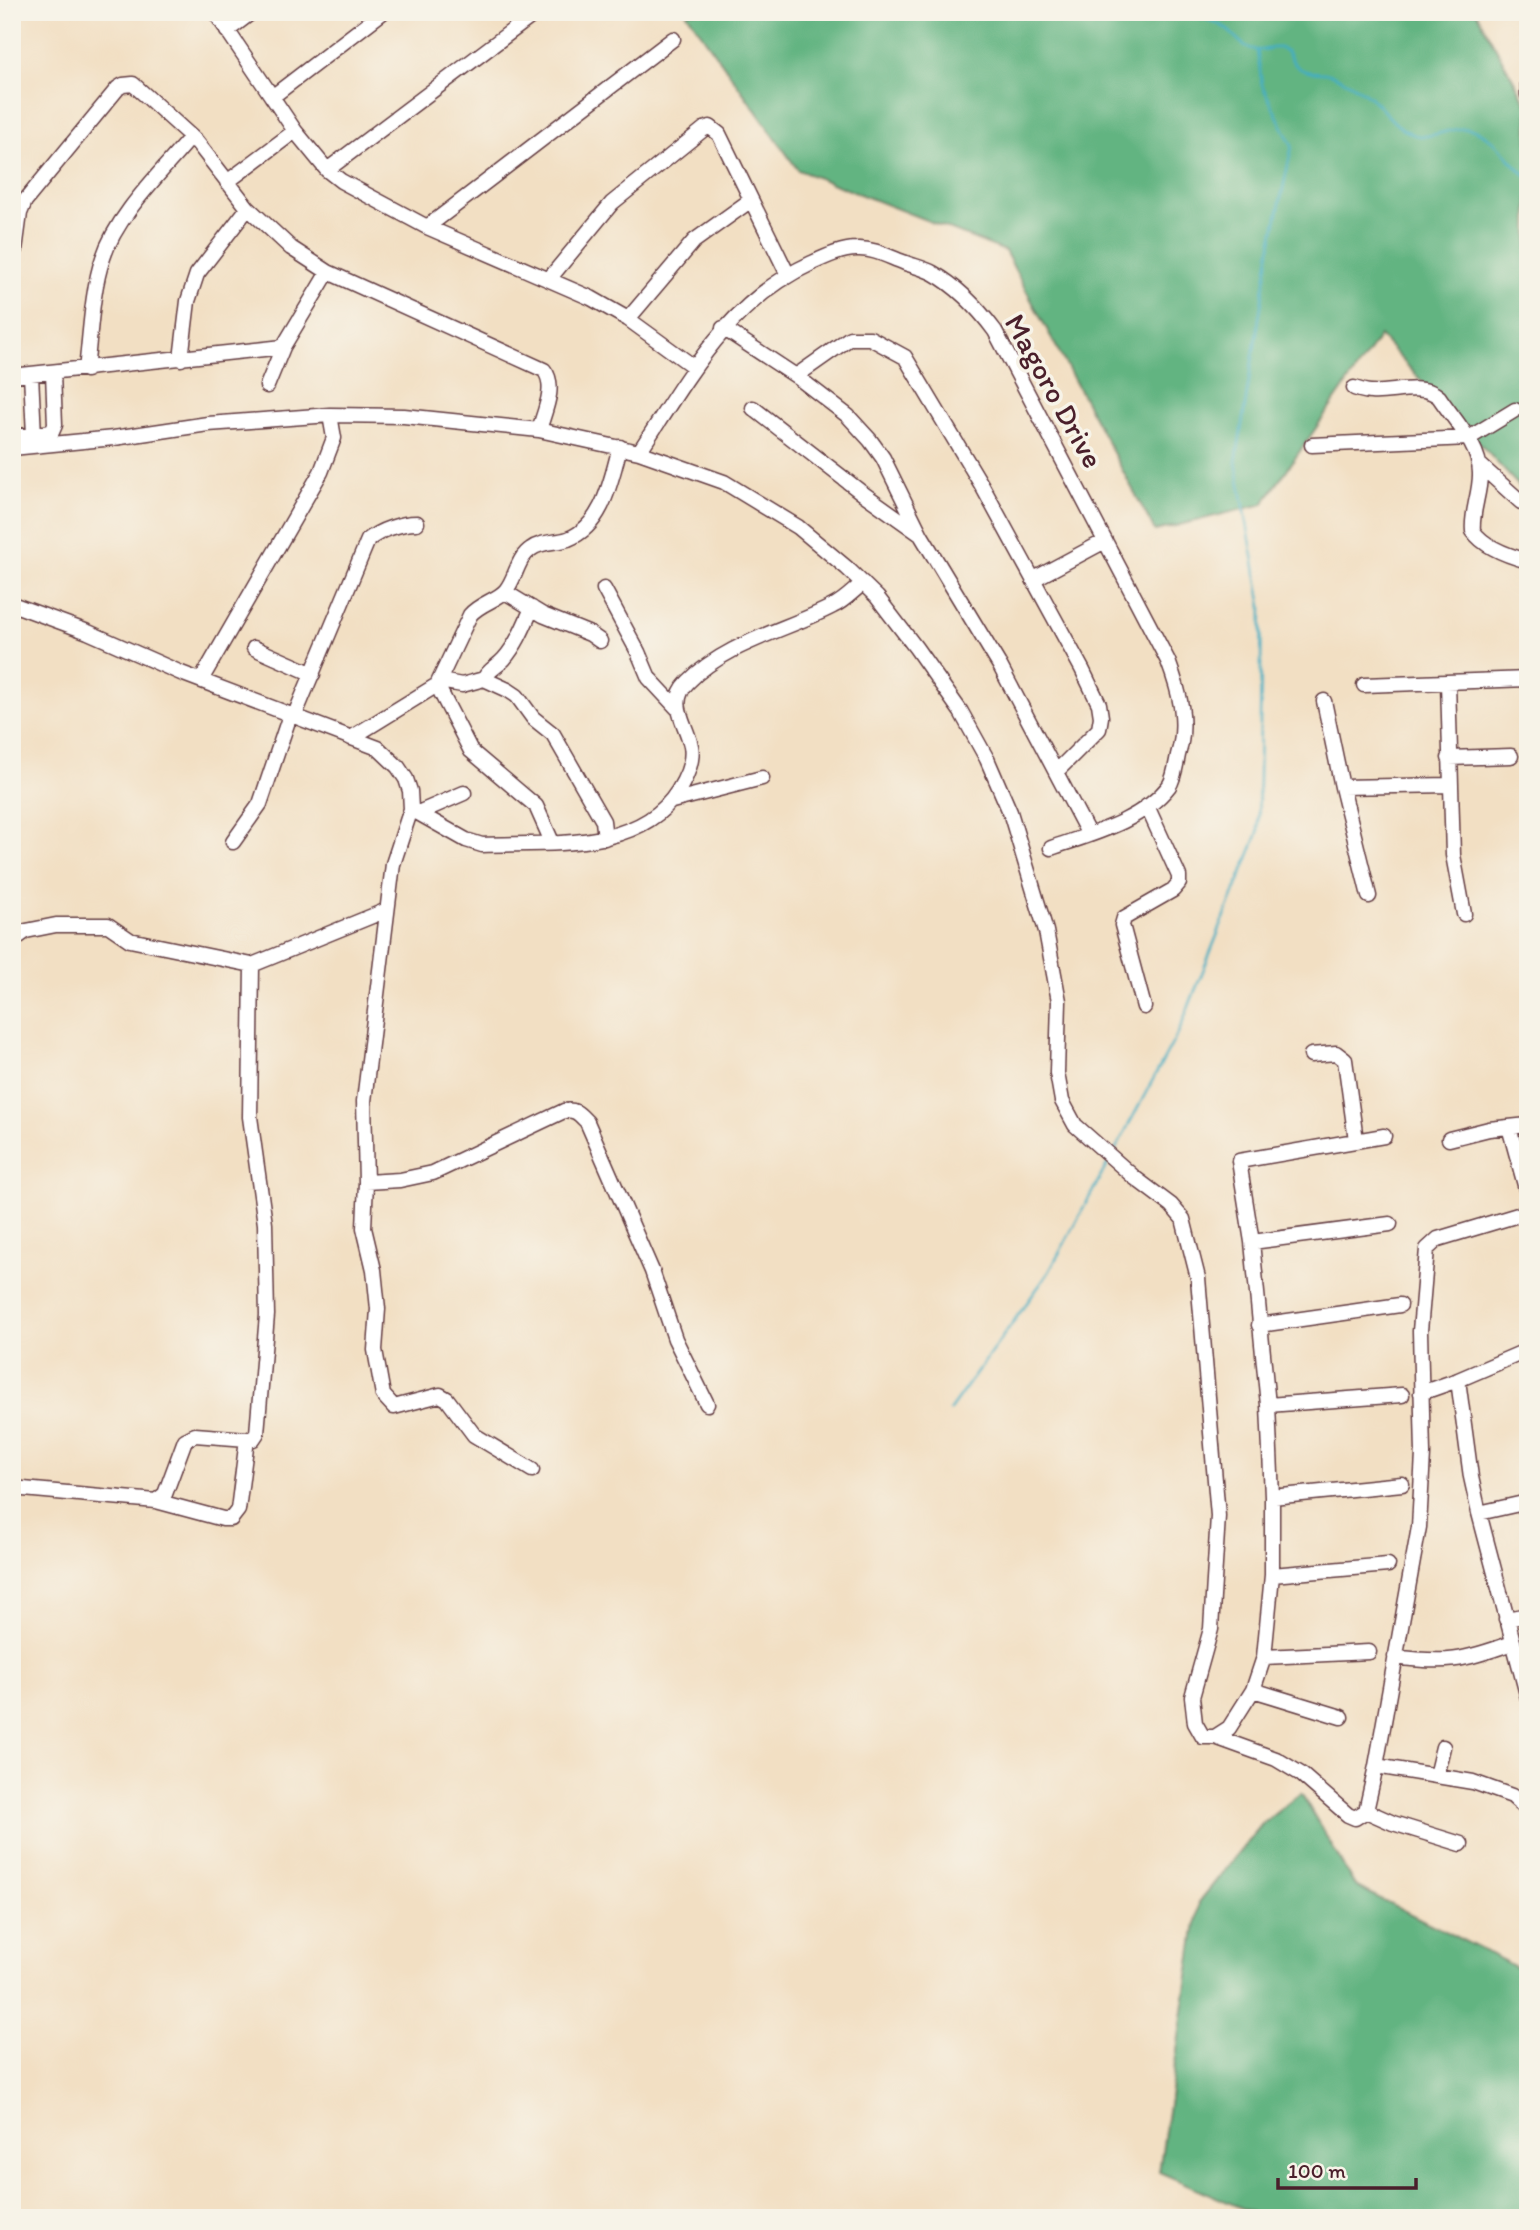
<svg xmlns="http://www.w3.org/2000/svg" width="1540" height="2230" font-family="Itim,sans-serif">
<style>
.forest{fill:#62b481;stroke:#566a56;stroke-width:2}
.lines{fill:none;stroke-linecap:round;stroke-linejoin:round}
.stream{stroke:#43adc2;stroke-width:2.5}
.minor-casing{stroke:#633c42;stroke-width:17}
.minor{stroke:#fff;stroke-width:14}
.labels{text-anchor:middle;stroke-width:7;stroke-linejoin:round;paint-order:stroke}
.street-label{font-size:30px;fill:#4a1f2b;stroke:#f7f3e8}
</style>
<rect width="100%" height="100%" fill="#f7f3e8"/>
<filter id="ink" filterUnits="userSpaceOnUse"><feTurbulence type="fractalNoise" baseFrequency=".0143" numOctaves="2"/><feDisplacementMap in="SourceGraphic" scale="14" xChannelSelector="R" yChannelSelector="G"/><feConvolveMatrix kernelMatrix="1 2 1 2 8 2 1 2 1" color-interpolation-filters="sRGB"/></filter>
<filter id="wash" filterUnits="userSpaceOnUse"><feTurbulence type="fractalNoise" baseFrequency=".00686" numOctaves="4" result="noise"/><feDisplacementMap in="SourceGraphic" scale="28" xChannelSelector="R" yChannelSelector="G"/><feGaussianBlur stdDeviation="1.57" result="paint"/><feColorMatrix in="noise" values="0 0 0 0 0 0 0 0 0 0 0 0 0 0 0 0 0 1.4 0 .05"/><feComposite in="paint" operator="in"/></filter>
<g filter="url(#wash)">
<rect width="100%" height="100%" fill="#f2dfc3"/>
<!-- forest -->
<path class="forest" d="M686,12H1476L1528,106V496L1380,336L1263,504L1155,531L1005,251L798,170Z
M1301,1793L1355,1886L1528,1973V2218H1264L1159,2172L1199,1902L1262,1824Z"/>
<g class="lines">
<!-- stream -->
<path class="stream" d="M1166,12C1175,18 1186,15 1197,17C1204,18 1211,21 1217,23C1233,30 1238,46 1255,50C1265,52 1277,43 1286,51C1291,56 1292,63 1299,68C1309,75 1319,71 1329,74C1340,77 1357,87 1366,94C1382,106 1392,125 1410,133C1430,144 1456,121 1477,131C1498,140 1511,164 1528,177
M1113,1154L1179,1031L1258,833L1262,606L1236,462L1270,250L1292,146L1262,85L1257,50
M950,1410L1049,1272L1108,1163"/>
</g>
</g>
<g filter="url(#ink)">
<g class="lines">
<defs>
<path id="minor" d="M215,12L295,131L327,170L341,181L427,227L591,298L628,319L694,367
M227,31L252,12
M1528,78V95
M272,97L383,12
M327,170L537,12
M227,182L295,131
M427,227L673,39
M12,273L20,213L25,201L118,88L123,85L133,84L196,141L248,208L291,248L328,272L544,370C557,386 544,412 539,430
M549,279L612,203L704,129L710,127L719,134L788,275
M628,319L694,241L751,200
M723,328L796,376L848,416L870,440L883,458L921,535L1000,666L1089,835
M181,359L188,301L197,274L248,208
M86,370C90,337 92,288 103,258C117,214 162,172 191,137
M31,375L34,435
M12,376L283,347
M796,376L850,338H870L905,357L981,484L1082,669L1099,704L1101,717L1099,729L1056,772
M267,386L283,347L328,272
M1354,388C1360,390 1366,392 1371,392C1391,394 1423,382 1439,397C1454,420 1481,447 1480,475C1480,494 1471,513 1473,531C1484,547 1509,556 1528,561
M753,408L861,492L920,534
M12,437L52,432L55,425L53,373
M1312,445L1469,438L1515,410
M12,448L114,438L208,424L330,415L404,416L539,430L639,452L724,482L798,527L847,568L877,597L916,648L961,712L987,759L1010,812L1046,931L1059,1001L1057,1073L1062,1101L1075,1125L1135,1178L1171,1205L1183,1219L1198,1278L1218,1516L1211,1629L1192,1697L1195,1723L1203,1737H1215L1229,1728L1253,1690L1264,1657L1272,1575V1497L1268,1405L1252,1242L1239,1161L1384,1136
M639,452C687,379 728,301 812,263C825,257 842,249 857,249C873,248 889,257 903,262C913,266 924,268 933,273C958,287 978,308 995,331L1168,661C1180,693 1188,722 1178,755C1176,765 1174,779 1169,786C1141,822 1091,834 1051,848
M1480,465L1521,502
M1034,579L1105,541
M604,589L638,652L649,678L677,708
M505,592L543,615L590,634L600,641
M12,604L88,632L181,673L378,748L398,767L406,779L410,791L411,809L393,864L364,1101L366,1182L364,1228L374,1270L378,1309L375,1350L383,1395L394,1407L440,1395L447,1399L474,1435L532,1470
M254,648L313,674
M484,679C490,668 496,668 504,659C517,644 524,626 532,608
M201,680L321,472L334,438L330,415
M440,681L462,685L484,679L508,690L517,696L533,718L553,734L603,821L605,838
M1448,682L1453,855L1464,914
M437,685L471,751L536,806L552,842
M1364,685L1528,679
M1324,701L1342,787L1369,896
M294,717L368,540C380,530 401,523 417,523
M351,738L437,685L470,615C480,603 498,600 506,590C516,578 517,558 531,549C541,541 556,543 568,539C604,525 611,479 620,447
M1449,758L1511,756
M1342,787L1450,785
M672,801L762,778
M411,809L466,840L482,845C546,842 639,853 678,791C686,778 694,761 691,746C686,722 667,703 688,682C726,643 787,630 833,606C844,601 853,591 863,583
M418,813L464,793
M233,842L260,804L290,715
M12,941L26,931L56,925H108L130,940L252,965L387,910
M1144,1007L1122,925L1124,918L1173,890L1179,883V876L1147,806
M1311,1055L1336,1053L1345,1060L1356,1140
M1509,1127L1528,1196
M1449,1139L1489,1129L1528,1125
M366,1182L400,1180L433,1173L564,1111C576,1109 579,1114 587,1122L652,1271L675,1339L707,1404
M1252,1242L1390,1224
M1259,1325L1400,1305
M1458,1380L1471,1477L1479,1513L1528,1698
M1421,1393L1458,1380L1528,1350
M1268,1405L1402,1395
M12,1488L156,1501L223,1519H231L238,1510L247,1439
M1272,1497L1402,1484
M156,1501L165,1494L185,1440L195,1435L247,1439H253L257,1433L267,1315L265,1224L250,1117L252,965
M1479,1513L1528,1502
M1272,1575L1388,1565
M1506,1619L1528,1615
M1264,1657L1369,1652
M1395,1657C1446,1664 1463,1661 1512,1643
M1253,1690L1341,1717
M1215,1737L1276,1759L1301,1774L1348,1815L1355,1818L1366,1811L1376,1766L1419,1527L1423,1454L1420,1331L1427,1249L1438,1239L1528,1212
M1376,1766L1473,1782L1512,1796L1528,1810
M1436,1776L1443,1747
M1366,1811L1393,1823L1461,1844"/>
</defs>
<!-- minor casing -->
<use href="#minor" class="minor-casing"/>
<!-- minor -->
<use href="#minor" class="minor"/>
</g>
</g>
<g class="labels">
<!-- street labels -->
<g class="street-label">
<text transform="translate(1054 391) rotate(61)" y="10">Magoro Drive</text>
</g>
</g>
<!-- margin -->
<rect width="1540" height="2230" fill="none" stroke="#f7f3e8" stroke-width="42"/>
<!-- scale -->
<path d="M1278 2178v10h138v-10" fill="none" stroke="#4a1f2b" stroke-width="3.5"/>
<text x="1288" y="2178" font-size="21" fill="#4a1f2b" stroke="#f7f3e8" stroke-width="5" paint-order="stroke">100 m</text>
</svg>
